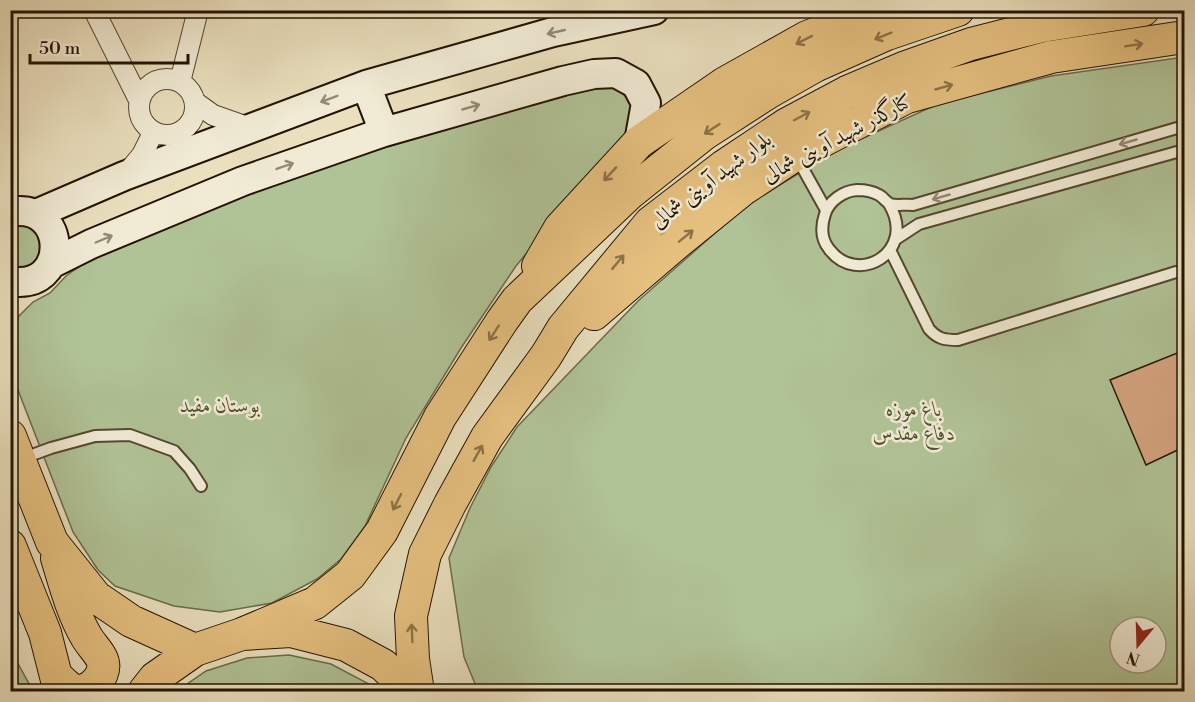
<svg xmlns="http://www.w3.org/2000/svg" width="1195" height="702" font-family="'Libre Bodoni',Amiri,serif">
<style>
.green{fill:#b0c396;stroke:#6a6b4b;stroke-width:1.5;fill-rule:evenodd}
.building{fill:#d6a581;stroke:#231300;stroke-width:1.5}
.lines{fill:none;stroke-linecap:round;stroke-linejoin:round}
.lane-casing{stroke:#554630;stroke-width:14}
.street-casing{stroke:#554630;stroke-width:22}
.secondary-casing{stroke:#231300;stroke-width:32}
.primary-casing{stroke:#231300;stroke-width:34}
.lane{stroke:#f1ebd5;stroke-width:10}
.street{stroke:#f1ebd5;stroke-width:20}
.secondary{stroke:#f1ebd5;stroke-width:28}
.primary{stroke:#e5c07f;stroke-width:32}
.oneway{stroke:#948a75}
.oneway2{stroke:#8e7246}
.labels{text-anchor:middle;stroke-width:5;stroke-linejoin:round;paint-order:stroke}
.street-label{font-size:21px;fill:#231300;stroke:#f1ebd5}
.park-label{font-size:21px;font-style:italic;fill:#545134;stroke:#f1ebd5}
</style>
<rect width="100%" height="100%" fill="#eae0be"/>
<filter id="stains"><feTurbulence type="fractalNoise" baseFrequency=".00333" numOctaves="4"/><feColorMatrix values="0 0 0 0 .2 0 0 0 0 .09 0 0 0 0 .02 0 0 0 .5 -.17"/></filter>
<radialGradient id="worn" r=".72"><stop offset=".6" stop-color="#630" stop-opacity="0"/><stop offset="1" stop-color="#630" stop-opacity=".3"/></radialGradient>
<!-- green -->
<path class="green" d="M1184,57V691H478L464,657L449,558L470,508L491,467L517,427L638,301L748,204L841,148L938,104L1051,76ZM1120,627H1156V663H1120Z
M599,87C618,87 621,90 632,104L627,131L516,266L461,348L406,438L365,526L341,559L317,579L272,603L220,612L174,606L115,586L98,570L73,532L11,372V335L19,316L33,302L50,293L66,276L87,261L292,177L475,119Z
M11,225H31L45,244L36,266L11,270Z
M10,651H11L33,691H11Z
M289,655L331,664L369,684L377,691H177L206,671L247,658Z"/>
<!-- building -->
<path class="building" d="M1184,335V447L1146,465L1110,380L1180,352Z"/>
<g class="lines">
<defs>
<path id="lane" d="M797,158L826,210
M889,204C918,252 857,287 829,249C821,239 821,226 825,214C829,201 843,191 857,190C864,190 872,191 879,195C883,197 886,202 890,204C896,206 906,204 913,205L1184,126
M896,239L919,224L1184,150
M890,250L929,329C938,339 944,340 958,340L1176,272
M21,459L51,448L95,436L130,435L174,451L190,469L201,486"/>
<path id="street" d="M94,10L139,100
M139 107a28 28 0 1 1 56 0a28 28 0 1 1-56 0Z
M180,82L198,10
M195,102L213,115L250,128
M127,173L142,155L153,133"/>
<path id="secondary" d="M366,85L384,132
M10,212C69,201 70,292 10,281
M36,214L124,176L366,85L553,32L654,10
M51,264L91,244L243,181L384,132L563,81L594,74L616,73L636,84L646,103L639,142"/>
<path id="primary" d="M538,266L560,228L639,142L725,83L807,37L877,10
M594,314L672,247L742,190L795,155L907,97L1051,57L1184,37
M10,436L52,542L96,597L131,621L195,650
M10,546L45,633L60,692
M242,634L315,603L350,575L382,531L440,417L502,321L517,300L630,193L704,134L769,92L815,66L887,34L958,10
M56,676C61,680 68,688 74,690C88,695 106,677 103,663C102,655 90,644 86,636C72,612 65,584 57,558
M144,692L155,678L195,650L242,634L291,631L346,645L383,665L411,692
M418,692L413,659L411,616L425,554L450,504L487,437L546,356L563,328L650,223L724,166L787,124L847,92L906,67L971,44L1042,26L1143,10"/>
</defs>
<!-- lane casing -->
<use href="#lane" class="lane-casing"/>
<!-- street casing -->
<use href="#street" class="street-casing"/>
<!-- secondary casing -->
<use href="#secondary" class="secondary-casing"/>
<!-- primary casing -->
<use href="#primary" class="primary-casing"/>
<!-- lane -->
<use href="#lane" class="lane"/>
<!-- street -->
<use href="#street" class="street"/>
<!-- secondary -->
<use href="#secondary" class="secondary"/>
<!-- primary -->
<use href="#primary" class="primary"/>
</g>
<!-- one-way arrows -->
<defs><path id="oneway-shaft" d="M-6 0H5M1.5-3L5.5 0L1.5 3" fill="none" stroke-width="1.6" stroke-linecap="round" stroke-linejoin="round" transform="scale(1.5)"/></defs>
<g class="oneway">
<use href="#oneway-shaft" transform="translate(556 32) rotate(167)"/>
<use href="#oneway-shaft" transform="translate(329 99) rotate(159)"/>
<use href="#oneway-shaft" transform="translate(471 107) rotate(-16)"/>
<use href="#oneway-shaft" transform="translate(1128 142) rotate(164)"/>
<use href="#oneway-shaft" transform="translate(285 166) rotate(-19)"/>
<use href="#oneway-shaft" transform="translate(941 197) rotate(164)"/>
<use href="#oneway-shaft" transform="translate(104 239) rotate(-23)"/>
</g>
<g class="oneway2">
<use href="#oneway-shaft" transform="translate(883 36) rotate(158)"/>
<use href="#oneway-shaft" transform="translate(804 40) rotate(153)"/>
<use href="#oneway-shaft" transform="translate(1134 45) rotate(-9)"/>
<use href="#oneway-shaft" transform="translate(944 87) rotate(-16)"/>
<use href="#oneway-shaft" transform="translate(802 116) rotate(-28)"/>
<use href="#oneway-shaft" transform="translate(712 129) rotate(147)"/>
<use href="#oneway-shaft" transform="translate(610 174) rotate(133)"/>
<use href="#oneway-shaft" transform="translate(686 236) rotate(-39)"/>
<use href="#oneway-shaft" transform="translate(618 262) rotate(-50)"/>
<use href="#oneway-shaft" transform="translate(494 333) rotate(123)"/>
<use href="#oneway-shaft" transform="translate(478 453) rotate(-61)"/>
<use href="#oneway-shaft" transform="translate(397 502) rotate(117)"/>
<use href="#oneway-shaft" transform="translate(412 633) rotate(-93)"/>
</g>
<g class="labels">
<!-- street labels -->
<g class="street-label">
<text transform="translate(837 138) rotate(-28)" y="7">کنارگذر شهید آوینی شمالی</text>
<text transform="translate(711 180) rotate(-37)" y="7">بلوار شهید آوینی شمالی</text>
</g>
<!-- park labels -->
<g class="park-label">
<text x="220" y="412">بوستان مفید</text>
<text x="914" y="416">باغ موزه<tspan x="914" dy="24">دفاع مقدس</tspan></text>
</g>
</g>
<!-- margin -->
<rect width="1195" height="702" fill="none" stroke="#eae0be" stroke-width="36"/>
<rect x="12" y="12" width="1171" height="678" fill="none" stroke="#231300" stroke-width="3"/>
<rect x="18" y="18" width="1159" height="666" fill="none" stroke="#231300" stroke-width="1.5"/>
<!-- north arrow -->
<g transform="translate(1138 645) rotate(199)"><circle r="28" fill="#f1ebd5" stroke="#9f9580" stroke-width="1.5"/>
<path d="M0-4.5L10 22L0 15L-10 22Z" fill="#8f2418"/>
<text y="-9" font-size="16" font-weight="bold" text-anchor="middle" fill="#231300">N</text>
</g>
<!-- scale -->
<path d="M30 54v9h158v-9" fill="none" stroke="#231300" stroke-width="3"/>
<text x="39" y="54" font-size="18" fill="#231300" stroke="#f1ebd5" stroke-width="4.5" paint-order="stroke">50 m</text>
<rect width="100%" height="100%" filter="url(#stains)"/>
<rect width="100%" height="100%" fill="url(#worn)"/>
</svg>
